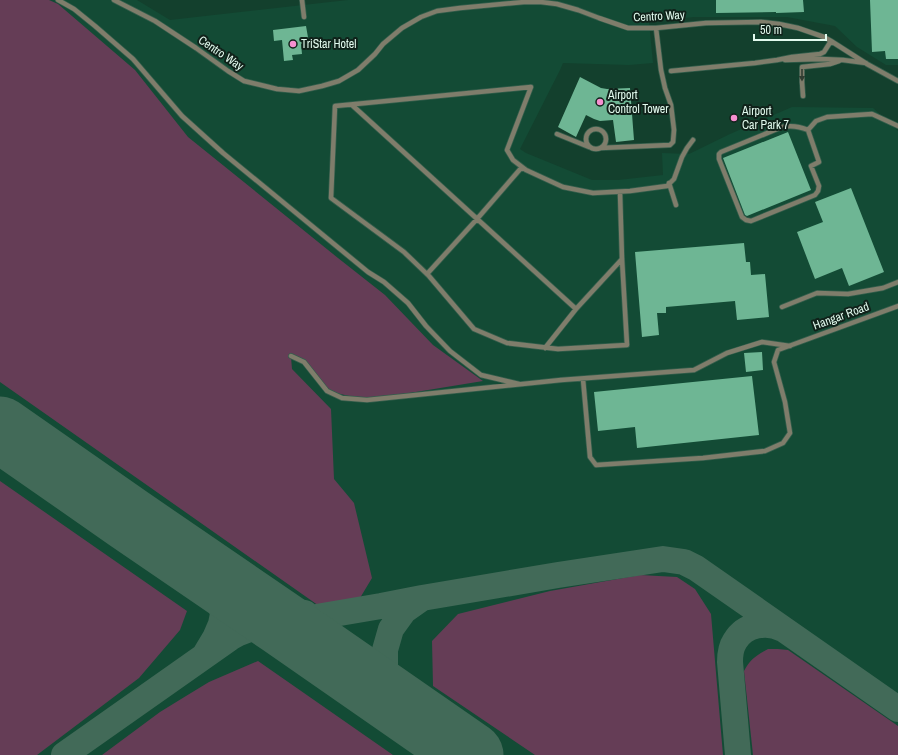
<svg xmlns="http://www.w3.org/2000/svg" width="898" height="755" font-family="'Archivo Narrow',sans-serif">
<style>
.built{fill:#134b35}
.green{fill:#653d56}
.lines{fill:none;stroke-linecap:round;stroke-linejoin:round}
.taxiway{stroke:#426a58;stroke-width:26}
.runway{stroke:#426a58;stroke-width:65}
.building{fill:#6eb694}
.lane-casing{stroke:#345e4c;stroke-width:6}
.lane{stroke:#7f7d6b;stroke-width:4.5}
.oneway{fill:#313d32}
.poi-dot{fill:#f690d0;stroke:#10221a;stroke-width:1.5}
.labels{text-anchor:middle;stroke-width:4;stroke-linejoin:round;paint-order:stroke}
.street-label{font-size:12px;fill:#e2faee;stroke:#10221a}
.poi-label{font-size:12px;fill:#e2faee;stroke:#10221a;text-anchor:start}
</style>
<rect width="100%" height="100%" fill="#13402d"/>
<!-- built -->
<path class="built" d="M0,0H137L170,20L348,0H898V65H886L857,47L835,26L787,17H694L649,22L653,63L629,65L563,63L560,70L520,149L526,153L592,180H618L663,175L662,153L689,154L730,134L792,107L873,108L898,131V755H0Z"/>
<!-- green -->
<path class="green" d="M0,0H49L58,4L135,70L188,137L338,258L385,295L433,345L483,381L367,400L327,391L304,362L291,357L292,369L331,409L334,479L354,503L372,578L360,598L337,613L322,608L0,382Z
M0,481L187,611L180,630L139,678L37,755H0Z
M640,575L677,577L695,589L711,614L723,755H535L433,686L432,641L458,614L550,591Z
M768,649H778L788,650L898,726V755H753L744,671C750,659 757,655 768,649Z
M258,661L393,755H102L160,712L186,696L209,682Z"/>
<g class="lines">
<!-- taxiway -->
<path class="taxiway" d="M202,568L212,581L219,598L223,614L221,624L215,638L206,653
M234,590L273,607L286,610L305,613
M397,704L389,685L385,670V650L391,629L404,611L421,599
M64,755L230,638L239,633L255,627L281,623L381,606L422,598L558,575L663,559L684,562L696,568L898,709
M738,755L730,662C730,655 731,647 735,641C745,624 767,621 783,629"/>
<!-- runway -->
<path class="runway" d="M0,429L129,519L281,623L471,755"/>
</g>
<!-- building -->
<path class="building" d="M716,0H803L804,12L776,13V12L716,13Z
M870,0H898V59H886L885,51L872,52Z
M306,26L309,43L301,44L302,54L292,55L293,60L284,61L282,40L274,41L273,30Z
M580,77L601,88L607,89L630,88L634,140L616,142L613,120L600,121L594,119L586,115L576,137L558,127Z
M788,132L811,190L747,216L745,215L723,158Z
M851,188L884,272L849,286L842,268L815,279L797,232L823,222L815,202Z
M744,243L746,262H750L751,275L765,274L769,317L737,320L735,301L666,307V313H657L659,335L642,337L635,252Z
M762,352L763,370L746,372L744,353Z
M752,376L759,435L637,448L635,427L598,431L594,392Z"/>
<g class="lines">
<defs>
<path id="lane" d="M58,0L74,9L95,26L133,59L182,116L223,153L368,272L384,282L408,303L426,326L450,351L481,375L519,384
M114,0L155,21L196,48L228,71L244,81L277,89L299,91L322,86L339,81L358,70L375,54L383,44L402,28L421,17L437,11L460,8L524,2H541L557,4L578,10L599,18L628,28H656L706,23L761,22L779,24L798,28L824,37L831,41L867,64L898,81
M302,0L304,17
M785,60L821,59L843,60L866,63
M671,71L755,63L777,60L792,57L820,54L824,52L831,41
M803,96L802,82V67L830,64L839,61
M352,105L576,309
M586 139a10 10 0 1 1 20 0a10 10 0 1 1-20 0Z
M808,130C799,126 792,125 782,127L721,152L719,154V159L742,217L746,220L751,221L815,195L818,191L819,186L811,166L819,162L808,130L816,121L827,117L872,114L898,126
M557,134L589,147
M600,148L670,145L673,142L674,130L671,105L665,88L661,70L656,28
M669,183L676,205
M620,192L622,259L627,345L558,349L507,343L474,329L429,276L404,252L331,198L335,106L531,87L507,150L513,160L526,170L563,187L593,193L630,191L667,186L674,179L682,157L687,148L693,140
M427,274L477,219L522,167
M782,307L817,293L848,294L883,288L898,282
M545,348L576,309L622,259
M291,356L304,362L327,391L342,398L367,400L561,380L694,370L727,353L762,342L790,346
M583,379L590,457L596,465L703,458L765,451L783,443L790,433L785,402L774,362L778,350L898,306"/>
</defs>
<!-- lane casing -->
<use href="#lane" class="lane-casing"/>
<!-- lane -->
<use href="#lane" class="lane"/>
</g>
<!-- one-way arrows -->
<defs><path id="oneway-solid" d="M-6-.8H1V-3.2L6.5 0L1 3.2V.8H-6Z"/></defs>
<use class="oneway" href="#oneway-solid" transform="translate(802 75) rotate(90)"/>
<!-- markers -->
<g class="poi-dot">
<circle cx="293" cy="44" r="4"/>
<circle cx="600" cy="102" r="4"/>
<circle cx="734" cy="118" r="4"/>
</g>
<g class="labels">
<!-- street labels -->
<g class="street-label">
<text transform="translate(659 16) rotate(-3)" y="4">Centro Way</text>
<text transform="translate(221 53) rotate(34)" y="4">Centro Way</text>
<text transform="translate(841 316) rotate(-20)" y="4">Hangar Road</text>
</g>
<!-- poi labels -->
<g class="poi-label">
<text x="301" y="48">TriStar Hotel</text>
<text x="608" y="99">Airport<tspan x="608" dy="14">Control Tower</tspan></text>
<text x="742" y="115">Airport<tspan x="742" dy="14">Car Park 7</tspan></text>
</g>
</g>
<!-- scale -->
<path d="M754 34v6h72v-6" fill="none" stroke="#e2faee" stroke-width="2"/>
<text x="760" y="34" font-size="12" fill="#e2faee" stroke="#10221a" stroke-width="3" paint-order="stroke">50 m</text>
</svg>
